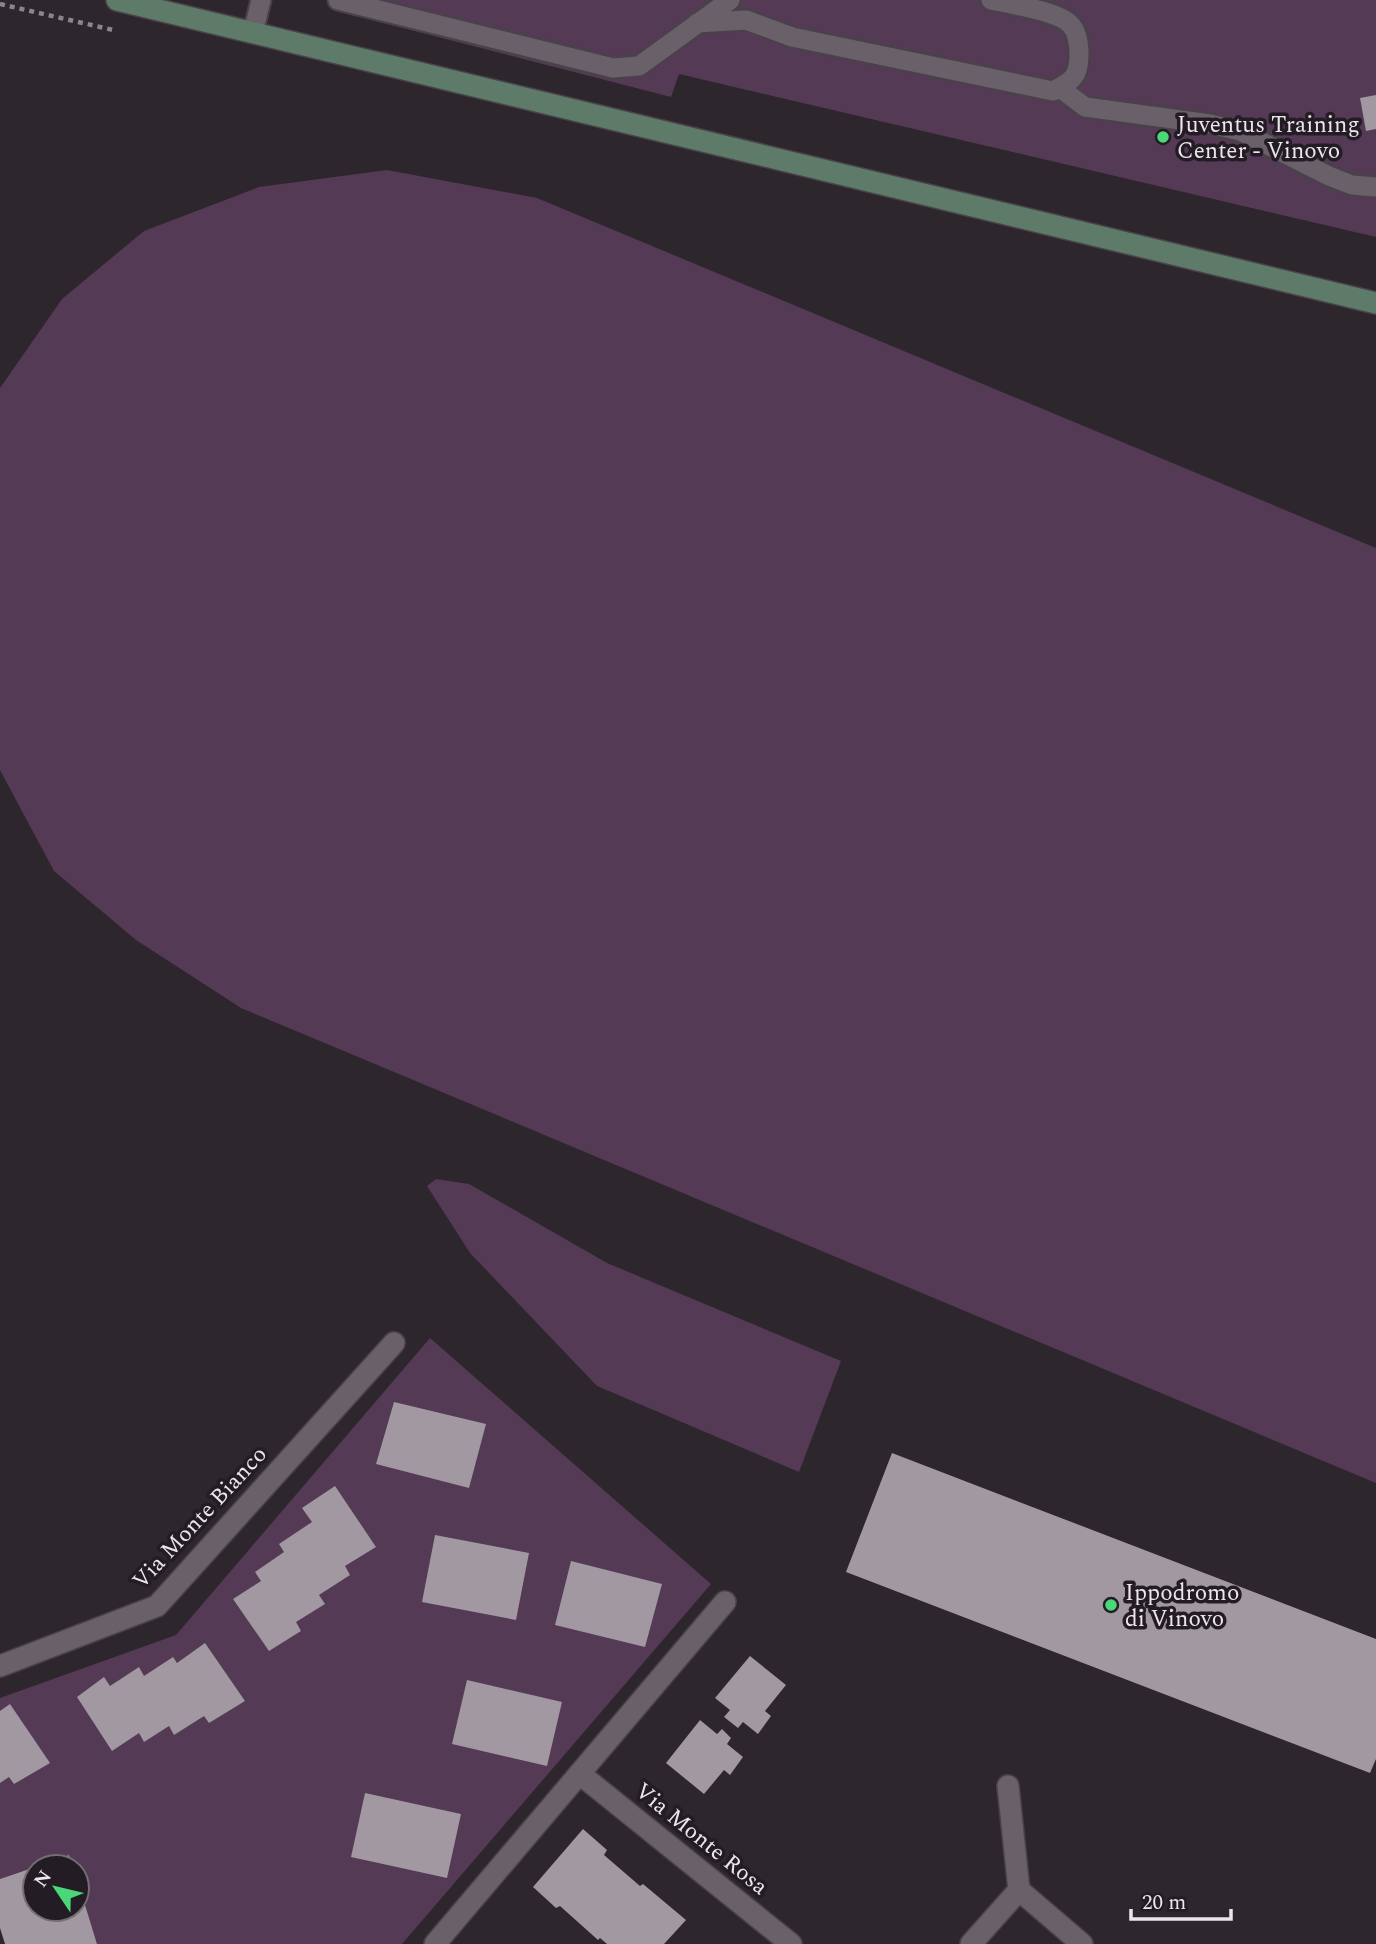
<svg xmlns="http://www.w3.org/2000/svg" width="1376" height="1944" font-family="Spectral,serif">
<style>
.green{fill:#543a54}
.building{fill:#a198a1}
.lines{fill:none;stroke-linecap:round;stroke-linejoin:round}
.lane-casing{stroke:#484349;stroke-width:23}
.street-casing{stroke:#484349;stroke-width:24}
.secondary-casing{stroke:#484349;stroke-width:24}
.path{stroke:#8b858b;stroke-width:4.5;stroke-dasharray:5 5;stroke-linecap:butt}
.lane{stroke:#696069;stroke-width:19}
.street{stroke:#696069;stroke-width:21}
.secondary{stroke:#5e7a69;stroke-width:21}
.poi-dot{fill:#49d778;stroke:#231c24;stroke-width:2.5}
.labels{text-anchor:middle;stroke-width:7;stroke-linejoin:round;paint-order:stroke}
.poi-label{font-size:23px;fill:#ebe6eb;stroke:#231c24;text-anchor:start}
.street-label{font-size:23px;fill:#ebe6eb;stroke:#231c24}
</style>
<rect width="100%" height="100%" fill="#2d262d"/>
<!-- green -->
<path class="green" d="M347,0H1376V237L679,74L671,97L345,13Z
M387,170L537,198L1376,548V1483L241,1008L136,940L54,871L0,770V388L62,299L144,231L259,187Z
M436,1179L469,1184L607,1263L841,1361L799,1472L597,1386L470,1253L427,1186Z
M430,1338L711,1584L402,1944H97L77,1880V1867H73L69,1855L0,1879V1698L176,1635Z"/>
<!-- building -->
<path class="building" d="M1376,95V129L1366,131L1360,98Z
M394,1402L486,1424L469,1488L376,1464Z
M892,1453L1376,1639V1759L1370,1773L846,1572Z
M335,1486L376,1547L345,1566L350,1575L319,1595L325,1604L296,1622L301,1631L269,1651L233,1599L261,1581L255,1572L284,1552L279,1544L312,1522L302,1508Z
M435,1535L529,1553L516,1620L422,1602Z
M571,1561L662,1584L645,1647L555,1625Z
M205,1643L245,1701L209,1723L204,1716L174,1735L169,1726L144,1742L139,1733L112,1751L77,1697L104,1677L110,1686L139,1667L144,1676L173,1657L177,1663Z
M750,1656L786,1685L765,1711L771,1716L758,1734L743,1722L738,1728L724,1717L730,1710L715,1698Z
M467,1680L562,1702L547,1766L452,1744Z
M10,1704L50,1763L14,1784L9,1777L0,1783V1711Z
M700,1720L717,1734L722,1729L731,1738L727,1744L743,1757L730,1775L724,1770L704,1794L666,1763Z
M365,1793L461,1814L447,1878L351,1857Z
M583,1829L607,1850L604,1855L640,1886L643,1884L686,1920L664,1944H607L600,1938L598,1940L560,1906L556,1908L533,1887Z
M69,1855L73,1867H36Z
M35,1867V1909H77L78,1882L97,1944H5L0,1928V1879Z"/>
<g class="lines">
<defs>
<path id="lane" d="M338,0L613,68L639,66L730,0
M697,23L746,20L792,37L1053,91C1072,81 1079,77 1079,55C1079,44 1078,32 1070,24C1058,11 1009,4 991,0
M253,33L261,0
M1060,88L1085,107L1210,124L1240,131L1329,176L1352,185L1376,187"/>
<path id="street" d="M0,1666L157,1606L394,1343
M580,1774L791,1944
M1008,1786L1019,1890L1082,1944
M435,1944L725,1602
M971,1944L1019,1890"/>
<path id="secondary" d="M117,0L1376,303"/>
</defs>
<!-- lane casing -->
<use href="#lane" class="lane-casing"/>
<!-- street casing -->
<use href="#street" class="street-casing"/>
<!-- secondary casing -->
<use href="#secondary" class="secondary-casing"/>
<!-- path -->
<path class="path" d="M0,4L113,30"/>
<!-- lane -->
<use href="#lane" class="lane"/>
<!-- street -->
<use href="#street" class="street"/>
<!-- secondary -->
<use href="#secondary" class="secondary"/>
</g>
<!-- markers -->
<g class="poi-dot">
<circle cx="1163" cy="137" r="7"/>
<circle cx="1111" cy="1605" r="7"/>
</g>
<g class="labels">
<!-- poi labels -->
<g class="poi-label">
<text x="1177" y="132">Juventus Training<tspan x="1177" dy="26">Center - Vinovo</tspan></text>
<text x="1125" y="1600">Ippodromo<tspan x="1125" dy="26">di Vinovo</tspan></text>
</g>
<!-- street labels -->
<g class="street-label">
<text transform="translate(199 1517) rotate(-47)" y="8">Via Monte Bianco</text>
<text transform="translate(702 1838) rotate(39)" y="8">Via Monte Rosa</text>
</g>
</g>
<!-- north arrow -->
<g transform="translate(56 1888) rotate(305)"><circle r="33" fill="#231c24" stroke="#736d74" stroke-width="2"/>
<path d="M0-5L12 26L0 18L-12 26Z" fill="#49d778"/>
<text y="-10" font-size="19" font-weight="bold" text-anchor="middle" fill="#ebe6eb">N</text>
</g>
<!-- scale -->
<path d="M1131 1909v10h100v-10" fill="none" stroke="#ebe6eb" stroke-width="3.5"/>
<text x="1142" y="1909" font-size="21" fill="#ebe6eb" stroke="#231c24" stroke-width="5" paint-order="stroke">20 m</text>
</svg>
